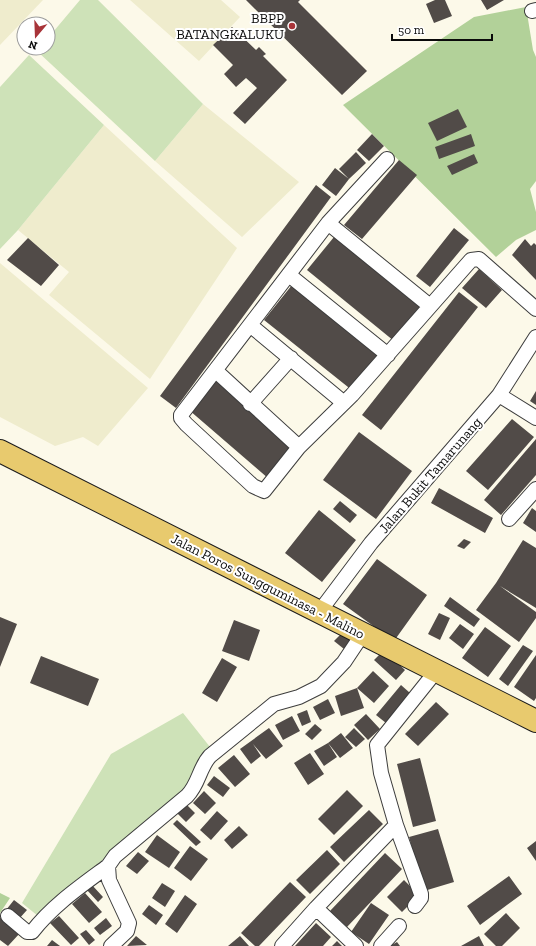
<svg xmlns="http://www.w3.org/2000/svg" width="536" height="946" font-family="'Zilla Slab',serif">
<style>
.farmland{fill:#efeccd}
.green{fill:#cee2b8}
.forest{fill:#b2d199}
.building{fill:#514b48}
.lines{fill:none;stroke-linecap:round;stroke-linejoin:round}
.street-casing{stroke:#3d3d3d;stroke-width:16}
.primary-casing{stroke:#1b1b1b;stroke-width:24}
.street{stroke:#fff;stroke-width:14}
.primary{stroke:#e8ca6e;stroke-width:22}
.poi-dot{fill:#a83439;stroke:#fff;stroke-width:1.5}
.labels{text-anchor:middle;stroke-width:4;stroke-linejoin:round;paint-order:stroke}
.poi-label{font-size:14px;fill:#0a0a0a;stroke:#fff;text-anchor:end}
.street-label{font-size:14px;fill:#0a0a0a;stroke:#fff}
</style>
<rect width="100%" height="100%" fill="#fcf9e9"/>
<!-- farmland -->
<path class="farmland" d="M0,0H43L0,45Z
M130,0H221L240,17L199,61Z
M203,104L299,182L242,237L155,161Z
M104,125L237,248L150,379L49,295L69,272L18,230Z
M0,263L148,388L98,446L83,437L55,446L0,417Z"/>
<!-- green -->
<path class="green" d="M80,0H98L203,104L155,161L37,51L39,48H48V38Z
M29,55L104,125L18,230L0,249V87Z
M183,713L210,747L184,793L150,819L38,916L22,903L111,754Z"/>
<!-- forest -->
<path class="forest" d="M526,7L533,50L536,57V181L530,189L536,212V230L516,240L496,257L343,105L474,17Z
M0,893L10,898L0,913Z"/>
<!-- building -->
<path class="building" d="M246,0H300L298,2L367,71L342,95Z
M435,0H445L452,16L434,23L426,4Z
M481,0H504L487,10Z
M232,27L256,50L259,47L266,54L263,56L287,80L245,124L233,113L257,88L246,78L236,87L224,74L233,65L213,45Z
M458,109L467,127L437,141L428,123Z
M372,134L384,146L369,161L357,150Z
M471,134L475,146L439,159L435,147Z
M356,152L366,163L349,179L339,169Z
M474,154L478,163L452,175L447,166Z
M399,160L417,175L362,239L344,225Z
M335,168L349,179L336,196L322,185Z
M316,185L331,197L176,408L160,396Z
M454,228L469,240L430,287L416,276Z
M334,237L421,308L394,341L307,270Z
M28,238L59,265L41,286L7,260Z
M525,239L531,246L534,243L536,245V280L512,255Z
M479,269L502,290L486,308L462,288Z
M292,285L381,356L353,391L264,320Z
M459,292L478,307L381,430L362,415Z
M216,379L297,448L269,479L189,410Z
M536,391V405L530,401Z
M512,419L534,437L488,490L466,471Z
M359,432L412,471L376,519L323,480Z
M536,439V475L501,515L484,500Z
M439,488L493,518L485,533L431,503Z
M340,501L357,515L350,523L333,509Z
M532,508L536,511V532L523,523Z
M319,510L356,540L322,582L285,553Z
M464,539L471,542L464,549L457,546Z
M523,540L536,548V608L500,586L536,612V618L519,642L476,610L496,583Z
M377,559L427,595L394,641L343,604Z
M450,597L480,619L474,627L444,606Z
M439,613L450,618L440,640L428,634Z
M0,617L17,624L0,667Z
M234,620L260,630L249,661L222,651Z
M460,624L474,634L463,649L449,638Z
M485,627L511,646L488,677L462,658Z
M342,633L351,641L344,649L334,641Z
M523,645L533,651L508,686L499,679Z
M384,650L405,670L396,680L374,660Z
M536,655V698L534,701L514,687Z
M41,656L99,679L88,706L30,683Z
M222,658L237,667L217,702L202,693Z
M373,671L389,686L374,703L357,688Z
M401,685L410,693L386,723L376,715Z
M357,688L364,708L341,716L335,696Z
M328,699L335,713L320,720L313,707Z
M436,702L449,714L418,746L405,734Z
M307,710L311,722L302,726L297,714Z
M366,714L380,729L368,740L354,725Z
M292,716L300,731L283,740L275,725Z
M315,724L322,730L312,740L305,734Z
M269,728L283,746L266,759L253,744L261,756L251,764L240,749Z
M354,728L365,739L356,747L345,737Z
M341,733L353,748L340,758L328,743Z
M328,743L337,757L324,766L314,751Z
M310,753L324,774L308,785L294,763Z
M234,755L250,774L235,787L218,768Z
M420,758L436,821L413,827L397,764Z
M214,776L230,788L223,797L207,785Z
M347,790L363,806L334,835L318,819Z
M204,791L216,803L205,814L193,803Z
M185,803L195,813L186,822L176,812Z
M369,810L383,824L344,862L330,847Z
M217,811L228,821L211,840L200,830Z
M177,820L201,842L196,846L173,824Z
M239,826L248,835L232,849L224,840Z
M438,829L454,882L424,891L409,837Z
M157,835L180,852L169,868L145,852Z
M536,841V861L527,848Z
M190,846L208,859L191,881L174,868Z
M327,850L340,864L310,894L296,880Z
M138,852L149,861L137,874L126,866Z
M385,853L402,869L347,927L330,911Z
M509,876L522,894L480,925L467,906Z
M404,880L419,895L402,912L387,897Z
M290,882L306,897L259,946H255L241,933Z
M162,883L175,891L165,907L152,898Z
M92,885L103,897L98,902L87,890Z
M85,893L102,912L89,923L72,904Z
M185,895L197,904L177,933L165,924Z
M14,900L27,910L18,920L6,910Z
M371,903L389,915L369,944L351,932Z
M149,905L163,915L156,925L142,914Z
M506,913L520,928L502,946H496L484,934Z
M2,916L20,933L8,946L0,940V918Z
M59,916L79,938L71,945L50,923Z
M106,918L112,926L100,935L94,928Z
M316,923L331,937L323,946H295Z
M86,930L95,940L89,945L80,934Z
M136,936L147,945L127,946Z
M240,936L249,946H228Z
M479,936L484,946H461Z
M52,940L60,946H47Z
M337,941L342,946H332Z
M397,942L400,946H390Z"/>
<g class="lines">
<defs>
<path id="street" d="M532,11L536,10
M387,159L328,223L181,415V418L186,424L253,486L264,491L299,447L352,395L471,260L479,259L536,309
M328,223L430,306
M289,275L388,355
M250,325L344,403
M216,371L299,447
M499,395L536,418
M250,404L291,358
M509,519L536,489
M320,611L371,543L499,395L536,337
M396,825L421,894V898L415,906
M316,908L356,946
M8,916L27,932H32C53,905 81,886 108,866
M111,946L127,931L129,923L109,880L108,866L115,856L187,796C199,784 199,768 210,756L274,704L299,697L321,686L344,662L362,635
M282,946L316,908L396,825L381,773L377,745L437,670
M381,946L399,926"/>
<path id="primary" d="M0,451L536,721"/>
</defs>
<!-- street casing -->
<use href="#street" class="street-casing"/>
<!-- primary casing -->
<use href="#primary" class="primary-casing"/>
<!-- street -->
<use href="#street" class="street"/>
<!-- primary -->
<use href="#primary" class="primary"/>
</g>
<!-- markers -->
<circle class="poi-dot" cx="292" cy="26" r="4"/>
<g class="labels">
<!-- poi labels -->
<g class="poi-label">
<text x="284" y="23">BBPP<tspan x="284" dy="16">BATANGKALUKU</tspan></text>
</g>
<!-- street labels -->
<g class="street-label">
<text transform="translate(430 475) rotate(-49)" y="5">Jalan Bukit Tamarunang</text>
<text transform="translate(268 586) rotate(27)" y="5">Jalan Poros Sungguminasa - Malino</text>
</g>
</g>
<!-- north arrow -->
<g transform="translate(36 36) rotate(199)"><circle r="19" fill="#ffffff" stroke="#9d9d9d"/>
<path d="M0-3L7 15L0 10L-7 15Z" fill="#a83439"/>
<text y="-6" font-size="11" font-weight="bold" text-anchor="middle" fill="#0a0a0a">N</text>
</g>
<!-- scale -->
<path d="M392 34v6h100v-6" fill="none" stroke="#0a0a0a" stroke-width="2"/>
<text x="398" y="34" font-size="12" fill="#0a0a0a" stroke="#ffffff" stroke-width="3" paint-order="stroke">50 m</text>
</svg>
